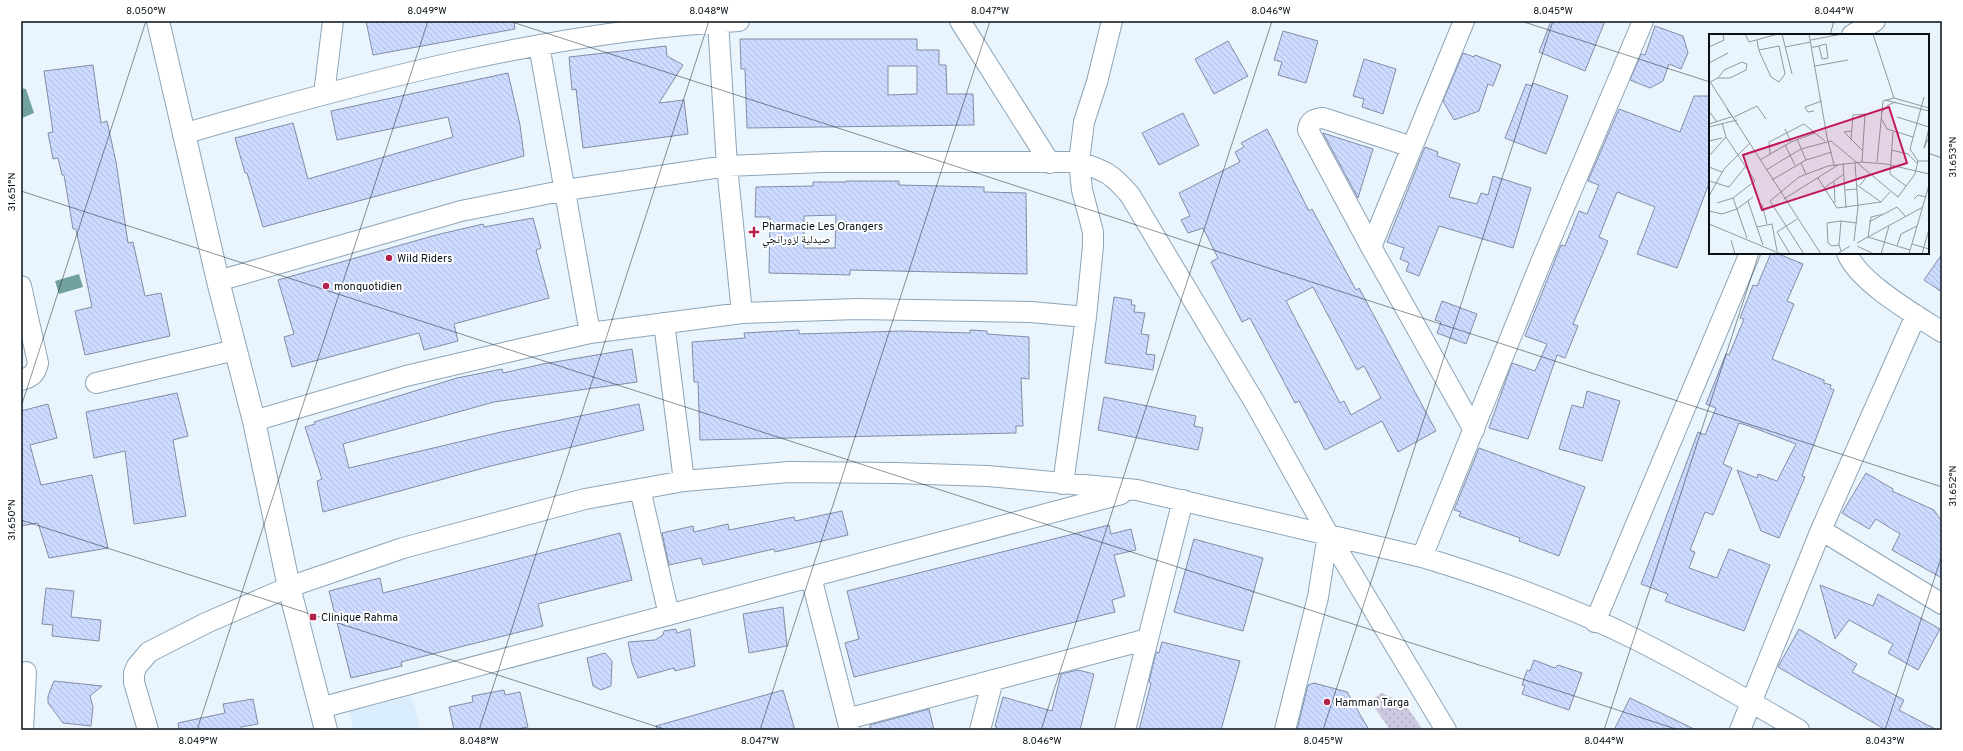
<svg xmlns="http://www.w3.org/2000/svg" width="1963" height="751" font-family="Overpass,'Noto Naskh Arabic',sans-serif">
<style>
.built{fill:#d9edfd}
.grass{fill:url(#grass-dots)}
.water{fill:#72a29e}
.building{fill:url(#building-back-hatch);stroke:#828da6;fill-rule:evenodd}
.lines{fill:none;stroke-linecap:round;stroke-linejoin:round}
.minor-casing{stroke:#8ca5b9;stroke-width:22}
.tertiary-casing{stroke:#8ca5b9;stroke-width:24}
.minor{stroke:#fff;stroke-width:20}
.tertiary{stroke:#fff;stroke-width:22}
.ticks{fill:none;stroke:#071117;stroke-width:1;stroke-opacity:0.45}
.poi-dot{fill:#b3224c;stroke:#fff;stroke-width:1.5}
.labels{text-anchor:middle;stroke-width:4;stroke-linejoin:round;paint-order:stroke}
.poi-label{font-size:11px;fill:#071117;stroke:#fff;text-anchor:start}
.inset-road{fill:none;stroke:#8f99a0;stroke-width:1}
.view{fill:#c2185b;fill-opacity:0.15;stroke:#c2185b;stroke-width:2}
.inset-edge{fill:none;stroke:#071117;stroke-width:2}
.neatline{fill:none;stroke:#071117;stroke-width:1.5}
.ticks-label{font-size:10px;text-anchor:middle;fill:#071117}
</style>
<defs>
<pattern id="grass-dots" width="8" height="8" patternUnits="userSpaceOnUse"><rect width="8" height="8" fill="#ccc8e0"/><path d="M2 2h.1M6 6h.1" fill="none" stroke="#aeabbf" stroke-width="1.8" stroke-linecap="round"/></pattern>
<pattern id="building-back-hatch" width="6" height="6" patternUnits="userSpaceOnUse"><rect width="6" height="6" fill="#ccdbff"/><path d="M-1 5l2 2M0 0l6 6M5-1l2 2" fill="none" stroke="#aebbda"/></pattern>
</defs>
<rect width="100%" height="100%" fill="#e9f4fc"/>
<!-- built -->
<path class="built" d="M411,696L421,730H354L349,712Z"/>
<!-- grass -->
<path class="grass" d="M1382,693L1405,704L1423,730H1390L1370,701Z"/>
<!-- water -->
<path class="water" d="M21,88L26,89L34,113L22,118Z
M79,274L83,287L59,294L55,281Z"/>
<!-- building -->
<path class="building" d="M366,21H514L515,29L373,55Z
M1551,21H1605L1585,71L1539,52Z
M1655,26L1683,36L1688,53L1681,69L1669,64L1663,81L1650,88L1630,80L1641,54L1645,55Z
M1283,31L1318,41L1306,83L1278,75L1282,62L1274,60Z
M740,39H917V50H939V65H946L947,94H973L974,125L747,128L745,69H741ZM888,66H917V94L888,95Z
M1228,41L1248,76L1214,94L1195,59Z
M666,46L667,56L683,65L659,103L684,100L688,134L583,148L576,89L572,90L569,57Z
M1463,53L1474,57L1475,55L1501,65L1493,86L1488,84L1479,111L1454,120L1443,101Z
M1364,59L1396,69L1383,114L1362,107L1364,99L1353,96Z
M93,65L101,123L107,121L116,162L128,243L133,242L145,296L161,293L170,336L85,355L75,311L92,307L76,229H73L64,175H62L58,158L53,159L48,133L53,132L44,71Z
M508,73L520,125L524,156L263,227L247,173H245L235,138L293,123L308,179L453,137L448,117L337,140L331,111Z
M1533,83L1568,96L1546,154L1505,138L1526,84L1532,86Z
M1694,96H1710V181L1677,268L1637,254L1655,207L1617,192L1599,237L1608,241L1573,324L1578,326L1565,358L1557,355L1528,439L1489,428L1512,363L1535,371L1547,344L1525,336L1561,245L1565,246L1579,211L1587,214L1599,185L1588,181L1619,109L1680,132Z
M1183,113L1199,145L1159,165L1142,133Z
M1267,129L1309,211L1312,209L1356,290L1359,288L1436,431L1398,452L1382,421L1325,450L1299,401L1295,403L1250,318L1242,322L1211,262L1218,258L1203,228L1188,233L1181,220L1190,216L1179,193L1240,162L1235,152L1244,147L1241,143ZM1313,287L1357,370L1364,366L1381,398L1351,415L1344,401L1340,403L1286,301Z
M1323,133L1373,149L1358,198Z
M1425,147L1438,152L1437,156L1460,164L1449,197L1477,204L1481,193L1488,195L1493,176L1531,188L1513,248L1439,226L1419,276L1406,271L1409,263L1400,259L1404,248L1387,242Z
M846,181H899V185L984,187V192L1026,193L1027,274L850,270V275L769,273L770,217H755L756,187L813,186V182H846ZM836,215L835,248H804V216Z
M533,218L541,248L536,250L549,298L454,324L458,341L424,350L419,333L292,367L284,337L294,334L278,280L436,235L483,224L484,227Z
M1771,253H1776L1803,264L1787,301L1794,304L1772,359L1824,380V383L1831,385L1830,388L1834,390L1802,476L1805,477L1779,538L1761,531L1737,470L1757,478L1758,474L1777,481L1796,444L1749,426L1739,423L1723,464L1732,468L1713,515L1705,512L1690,550L1695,552L1689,568L1717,578L1729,549L1770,565L1744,631L1665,601L1668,594L1641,584L1698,432L1705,435L1716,408L1706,404L1726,354L1729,355L1744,319L1740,318L1753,285L1757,286Z
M1942,254V292L1924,280Z
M1114,297L1132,300L1131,305H1135L1134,312L1145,313L1141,334L1149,335L1146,354L1155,355L1153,370L1105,363Z
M1442,301L1477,314L1466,344L1437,333L1441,322L1435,320Z
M799,330V334L903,331L970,333V330L987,331V334L1029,337V379L1021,378L1023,426H1016V433L700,440L698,382H694L692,342L745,338L744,333Z
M632,349L637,382L494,402L343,444L349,468L501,432L639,404L644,430L491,466L323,512L317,481L322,479L305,427L315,424L314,422L457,378L502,369L503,373L543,364Z
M1587,391L1620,401L1602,461L1559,449L1572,405L1583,408Z
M177,393L188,436L173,440L186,516L134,524L125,451L94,458L86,412Z
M1104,397L1196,416L1194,426L1203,428L1198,450L1098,430Z
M48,404L57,438L30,445L41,485L92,475L108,548L49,558L38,523L21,526V411Z
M1479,448L1585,487L1559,556L1519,541L1520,538L1459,516L1461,512L1454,510Z
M1866,473L1893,489L1892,491L1934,510L1942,522V578L1892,550L1900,534L1876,519L1869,529L1842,513Z
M842,511L848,535L775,552L774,549L703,565L701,558L669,565L662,533L693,526L694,532L728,524L729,530L794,517L795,521Z
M1109,525L1111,534L1131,529L1136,550L1114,555L1125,596L1112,600L1115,612L854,677L845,643L859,639L847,591Z
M620,533L632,580L538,604L543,626L401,662L402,666L351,678L329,591L380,578L383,593Z
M1194,539L1263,558L1243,631L1174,612Z
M1820,585L1873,606L1878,594L1940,629L1918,670L1888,653L1893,644L1849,620L1835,639Z
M46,588L74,591L71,617L101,620L99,641L52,636L53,625L42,624Z
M783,607L787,646L749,653L743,614Z
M676,629L677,633L690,629L695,666L675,671L674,668L638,678L632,663L628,642L655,640L663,635L664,631Z
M1799,629L1857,664L1852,672L1904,700L1899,710L1937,730H1886L1778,667Z
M1162,642L1240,661L1221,730H1139L1151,683L1149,682L1156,652L1159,653Z
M605,653L612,661L611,686L601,690L593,686L587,658Z
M1534,660L1555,668L1558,665L1582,673L1569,710L1522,694L1525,686L1522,685L1527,670L1530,671Z
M1078,670L1094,674L1080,730H996L997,727L995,726L1003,697L1052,711L1061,674Z
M54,681L102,686L90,696L93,707L91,726L63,723L48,703V696Z
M1314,683L1347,692L1369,730H1297L1308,685Z
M504,690L505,695L520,692L528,727L512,730H454L449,707L473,702L472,696Z
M783,690L795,730H657L656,726Z
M1630,698L1696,730H1614Z
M253,699L258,724L241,727L242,730H179L178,723L225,713L223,704Z
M929,709L934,730H870V725Z"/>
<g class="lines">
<defs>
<path id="minor" d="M960,21L1050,163
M718,22L727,166L742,313
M1852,35L1875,21
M539,45L590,333
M324,94L333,21
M183,134C365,81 550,31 739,21
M1412,147L1323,118C1314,119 1309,121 1308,130L1371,247L1474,430
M1371,247L1464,21
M1847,253C1858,282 1916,315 1942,332
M218,281L461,211L566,190L727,166L823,162H1079C1106,171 1112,174 1130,195L1255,403L1328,534L1446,730
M21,286L38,363C36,373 32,377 21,380
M664,323L684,481
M96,383L235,350
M254,421L406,376L512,351L590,333L742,313L857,309L1031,312L1086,317
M1063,484L1086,317L1093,246V232L1082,190L1079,162L1084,122L1097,82L1112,21
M640,489L669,615
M1821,530L1942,604
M1422,557L1541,262L1643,21
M811,577L850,730
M1595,622L1750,253
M320,708L1121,494
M847,719L1148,639
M23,730L26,672
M148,730L134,682V673L137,666L149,652L206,623L289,587L403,548L585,499L684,481L789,472L895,473L988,476L1137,490L1422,557C1495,579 1569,606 1637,640C1692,668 1746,699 1799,730
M980,730L993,680
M1125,730L1183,500
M1285,730L1318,597L1328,534
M1740,730L1821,530L1916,315"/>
<path id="tertiary" d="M158,21L218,281L254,421L289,587L326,730"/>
</defs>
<!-- minor casing -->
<use href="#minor" class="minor-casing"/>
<!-- tertiary casing -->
<use href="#tertiary" class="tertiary-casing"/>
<!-- minor -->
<use href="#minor" class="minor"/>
<!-- tertiary -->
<use href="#tertiary" class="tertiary"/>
</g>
<!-- ticks -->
<path class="ticks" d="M509,21L1942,487M1521,21L1710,82M1830,35L1834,21M1928,153L1942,158M21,191L1679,730M21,407L146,21M21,520L667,730M197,730L428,21M479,730L709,21M760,730L990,21M1041,730L1272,21M1323,730L1553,21M1604,730L1759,253M1885,730L1942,555"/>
<!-- markers -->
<g class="poi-dot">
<path d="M752 226h4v4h4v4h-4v4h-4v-4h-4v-4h4z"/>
<circle cx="389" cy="258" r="4"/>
<circle cx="326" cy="286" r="4"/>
<rect x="309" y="613" width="8" height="8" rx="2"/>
<circle cx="1327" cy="702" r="4"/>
</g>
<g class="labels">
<!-- poi labels -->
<g class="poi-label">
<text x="762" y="230">Pharmacie Les Orangers<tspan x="762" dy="13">صيدلية لزورانجي</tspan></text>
<text x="397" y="262">Wild Riders</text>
<text x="334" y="290">monquotidien</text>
<text x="321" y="621">Clinique Rahma</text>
<text x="1335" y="706">Hamman Targa</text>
</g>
</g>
<!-- overview -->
<g transform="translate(1709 34)">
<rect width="220" height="220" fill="#e9f4fc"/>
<path class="inset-road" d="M36,0L40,8L69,0M73,0L83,40M100,0L118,103L125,131M164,0L185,64M48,6L49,12L50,16L51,19L62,43L70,48L76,40L70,12L50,16M102,6L133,0M0,13L15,6L14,0M76,13L102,8M103,13H106L110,12L113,11L117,10L119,24L113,25L110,12M0,29L19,19M106,32L139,26M0,46L112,220M1,48L9,44H21L37,36L38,30L33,28L15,36L9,44M215,63L201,115L209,127H220M176,66L220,77M18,75L29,91M0,77L8,88M105,77L99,78L96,73L113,67M172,79L179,71L187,68M25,83L48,72L57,85M188,83L220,93M172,84L178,95L204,103M13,89L17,103L46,147L24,164L38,204M0,90L22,83M0,93L28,86M76,95L82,108M143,97L135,98L154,117M184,98L181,140L197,152M88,105L97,126M142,106L144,81L156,80L153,128M0,107L13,104M76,111L86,131M215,114L220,94M215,114L220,103M182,116L199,120L208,129M61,120L60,108L95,90L116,107M0,122L17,103M51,126L82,108L106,99M168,128L174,67L185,64L220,74M92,129L97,140M134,129L137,174M0,133L13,138M57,136L92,115L122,107L189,163L206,140L209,127M109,144L128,174L172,168L181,158M63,146L97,126L123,118M0,147L20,153L37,132M125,148L126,169M148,151L172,168M151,151L160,140M115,154L135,140M136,156L148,155M0,162L15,135L41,109M75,165L129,131M205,165L209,161L217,163M39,167L54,211M8,169L24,164M53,170L58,190M0,177L13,180L28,175L44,163M197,183L188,173L175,180L162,183L159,203L201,216M132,187L130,211L132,217M160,188L173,181M0,190L72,220M48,193L63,190L68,217M22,206L26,220M145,207L149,173L146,129M148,209L214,173M203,210L220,215M130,211L123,212L119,209L118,189L132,187L148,189M148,212L165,220M188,212L192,200L208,192M81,220L68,198L88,185M95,220L61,167L90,143L119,132L153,128L177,130L220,140M128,220L141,212M172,220L180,192M200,220L220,151M213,220L220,195"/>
<path class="view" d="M180,73L198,129L53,176L34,121Z"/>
<rect width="220" height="220" class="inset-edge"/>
</g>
<!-- border -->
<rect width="1963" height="751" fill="none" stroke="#ffffff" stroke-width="44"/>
<rect x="22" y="22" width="1919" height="707" class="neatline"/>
<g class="ticks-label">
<text x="146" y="14">8.050°W</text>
<text x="427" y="14">8.049°W</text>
<text x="709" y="14">8.048°W</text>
<text x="990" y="14">8.047°W</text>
<text x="1271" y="14">8.046°W</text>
<text x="1553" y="14">8.045°W</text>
<text x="1834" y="14">8.044°W</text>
<text transform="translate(1952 157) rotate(-90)" y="4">31.653°N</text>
<text transform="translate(11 192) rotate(-90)" y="4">31.651°N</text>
<text transform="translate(1952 486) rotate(-90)" y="4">31.652°N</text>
<text transform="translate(11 520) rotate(-90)" y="4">31.650°N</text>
<text x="198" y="744">8.049°W</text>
<text x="479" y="744">8.048°W</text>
<text x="760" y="744">8.047°W</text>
<text x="1042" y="744">8.046°W</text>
<text x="1323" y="744">8.045°W</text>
<text x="1604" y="744">8.044°W</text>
<text x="1885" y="744">8.043°W</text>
</g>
</svg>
